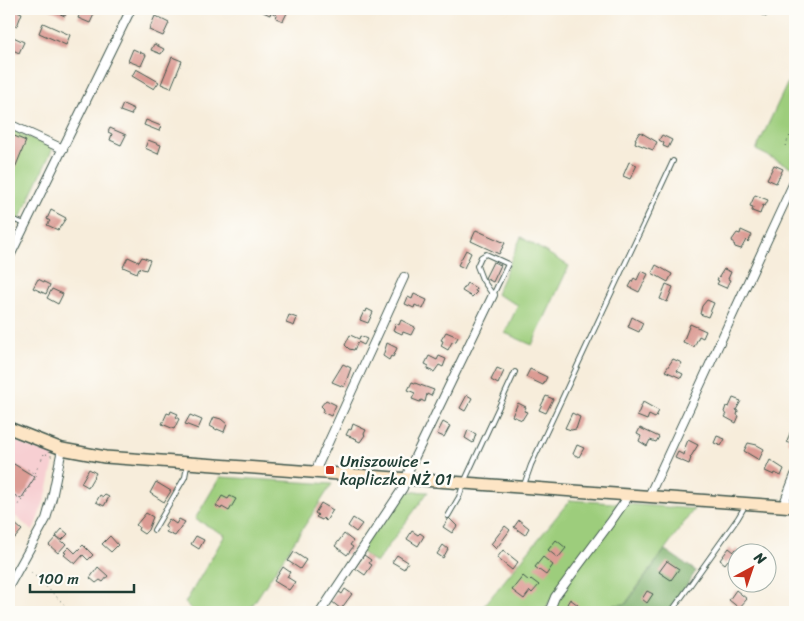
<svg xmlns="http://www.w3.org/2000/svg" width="804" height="621" font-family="Sriracha,sans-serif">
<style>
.built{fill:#f7cfd2}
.green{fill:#9dcd7c;stroke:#5e8558}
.forest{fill:#7eb06c;stroke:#4e7650}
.building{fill:#dc9c94}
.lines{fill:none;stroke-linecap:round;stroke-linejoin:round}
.lane-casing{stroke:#3f574d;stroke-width:6}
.street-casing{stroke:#3f574d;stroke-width:10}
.secondary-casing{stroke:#3f574d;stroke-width:14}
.path{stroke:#3f574d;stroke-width:1;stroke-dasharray:1 4;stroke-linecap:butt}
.lane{stroke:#fff;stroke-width:4}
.street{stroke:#fff;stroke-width:8}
.secondary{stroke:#fde5c5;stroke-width:11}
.poi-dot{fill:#c8321e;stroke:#fdfcf7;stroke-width:2}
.labels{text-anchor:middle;stroke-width:5;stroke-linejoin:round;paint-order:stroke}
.poi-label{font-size:16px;fill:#1f3d34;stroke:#fdfcf7;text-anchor:start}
</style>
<rect width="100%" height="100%" fill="#fdfcf7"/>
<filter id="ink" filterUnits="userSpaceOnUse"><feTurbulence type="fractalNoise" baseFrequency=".02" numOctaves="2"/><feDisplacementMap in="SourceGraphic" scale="10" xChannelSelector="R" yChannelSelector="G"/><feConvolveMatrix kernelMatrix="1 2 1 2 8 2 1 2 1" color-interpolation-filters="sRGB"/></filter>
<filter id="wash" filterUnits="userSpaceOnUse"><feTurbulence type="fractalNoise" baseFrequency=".0096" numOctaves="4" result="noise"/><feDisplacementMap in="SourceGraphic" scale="20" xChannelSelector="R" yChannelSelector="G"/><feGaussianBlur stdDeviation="1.12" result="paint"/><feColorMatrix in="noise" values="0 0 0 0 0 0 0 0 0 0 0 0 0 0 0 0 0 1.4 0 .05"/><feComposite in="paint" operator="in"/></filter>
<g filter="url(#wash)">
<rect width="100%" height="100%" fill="#f7eddb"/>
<!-- built -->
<path class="built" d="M9,438L26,446L53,455L54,462L46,496L33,531L9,511Z"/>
<!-- green -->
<path class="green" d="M795,67V169L756,150Z
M9,128L53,148L15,229L9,226Z
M521,237L569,266L532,345L505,333L518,305L496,294Z
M220,477L332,484L248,612H194L185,603L225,535L195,519Z
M401,491L428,492L376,563L359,550Z
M570,500L694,509L625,604L613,605L607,612H549L551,605L564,594L558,589L548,604L545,612H479Z"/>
<!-- forest -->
<path class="forest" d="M665,550L696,571L669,612H607L613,605L626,604Z"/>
<g id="blocks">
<!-- building -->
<path class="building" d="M11,9L22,13L17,26L9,22V14Z
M49,9H68L65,16Z
M82,9L96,10L90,23L78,18Z
M264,9H283L288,11L283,21L276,18L277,15L271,12L270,15L263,12Z
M757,9H770L766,17L756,12Z
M155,16L169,23L163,36L149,30Z
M43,23L70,35L66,45L39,33Z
M9,35L24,42L19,53L9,48Z
M154,44L164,49L161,54L151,50Z
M133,49L146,55L141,66L128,61Z
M172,57L182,61L171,88L161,84Z
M136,69L159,82L154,89L132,76Z
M123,104L134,109L131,115L120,111Z
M146,120L161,126L159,131L144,125Z
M110,128L126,135L121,145L110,140L112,134L108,132Z
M640,132L657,142L653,150L635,143L636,139H635Z
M12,135L26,141L15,168L9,166V143Z
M662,135L672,140L668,148L663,146L664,143L659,140Z
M148,140L161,145L158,154L145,148Z
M629,162L637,165L630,179L623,176Z
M774,165L783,169L776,183L767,179Z
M755,195L768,200L765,206L763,205L760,214L752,211L753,207L750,206Z
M51,210L66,218L58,230L47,225L50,221L47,219Z
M476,230L505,243L499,254L471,241Z
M741,230L752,235L748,242L746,240L741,249L735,247L732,240L737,233L740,234Z
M466,250L471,253L464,268L458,265Z
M128,257L139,262L142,257L150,260L146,270L139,268L137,273L123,267Z
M493,262L501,265L493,282L485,278Z
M656,265L672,274L668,282L652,273Z
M724,269L731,272L728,279L730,280L726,288L717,284L719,281L717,280Z
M641,271L648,274L639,292L629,287L634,278L637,280Z
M38,279L50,285L46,294L33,288Z
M467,283L476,288L475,291L477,292L472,297L462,291Z
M666,284L673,287L667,302L660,299Z
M52,289L63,294L58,304L47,298Z
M414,294L427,300L423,309L415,305L414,308L405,304L408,297L412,299Z
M707,300L714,303L708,317L700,314L702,306Z
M367,309L373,312L368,323L360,320L364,311L366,312Z
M289,315L297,318L294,326L286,323Z
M632,317L643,323L639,332L628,327Z
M401,320L415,327L411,335L403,332L402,334L393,330L396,323L399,325Z
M690,324L706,331L703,338L699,336L694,347L683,342Z
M446,332L458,337L456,341L452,342L448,350L441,346L443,341L441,340Z
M350,335L359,339L360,336L367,339L364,345L358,342L354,350L349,349L345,345Z
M387,343L397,348L393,357L391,356L389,360L383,356Z
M429,356L437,360L439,356L446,359L443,367L439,365L434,372L427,369L429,366L425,364Z
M673,359L682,363L677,371L683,374L681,378L665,371Z
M343,364L351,368L344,387L332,382Z
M497,368L504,371L498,384L491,380Z
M530,369L547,377L543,385L526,377Z
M412,382L434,390L431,396L427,394L425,402L421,400L420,402L412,399L415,393L408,390Z
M467,395L472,398L465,411L460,408Z
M546,396L553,399L546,413L539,410Z
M733,398L741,401L736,410L738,411L737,415L739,416L736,423L725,417L727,414L724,412L726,406L729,407Z
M326,400L336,405L331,416L322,412L324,409L321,406Z
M643,402L659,411L655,418L649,415L647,420L637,416Z
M518,403L526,407L524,411L527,412L522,420L512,416Z
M171,411L178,414L176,417L179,419L174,429L162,424L167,413L170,414Z
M572,413L580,417L576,429L571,430L565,428Z
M190,415L202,420L198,429L185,424Z
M214,417L221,419L227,424L224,432L217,429V430L210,426Z
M443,422L450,426L444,437L437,434Z
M353,424L366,430L364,434L365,435L360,442L356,440L357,439L346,435L349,429L351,430Z
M640,428L659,437L656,442L650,440L647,446L639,441L641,436L637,434Z
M468,430L476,434L473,443L465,438Z
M791,430L795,432V446L787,442Z
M717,436L725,439L721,446L714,443Z
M688,440L698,445L690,458H691L689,464L675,458L678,452L684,455L685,451L684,450Z
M748,443L757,445L764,449L759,460L744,451Z
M577,445L584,448L579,457L573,454Z
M770,460L784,469L781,476L775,473L774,475L765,471Z
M9,461L35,477L21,499L9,492Z
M89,469L96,473L88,487L81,483Z
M156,482L171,491L164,502L150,493Z
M100,495L103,497L105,495L109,497L104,506L96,502Z
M222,496L228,499L230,496L236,499L229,511L222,507L221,509L216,506Z
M321,503L333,510L326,521L323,518L322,520L316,517L318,515L315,513Z
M146,513L153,517L148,530L144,534L138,530L139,527L136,525Z
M353,518L362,524L356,532L348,526Z
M449,518L457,526L452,533L443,527Z
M169,519L176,524L179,519L185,522L175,536L166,532L168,529L165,527V525Z
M519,520L529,528L525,535L514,527Z
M14,523L22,530L14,539L9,534V525L10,524L12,526Z
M505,526L510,530L496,549L491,544Z
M62,529L68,534L62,540L56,536Z
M412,531L418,535L420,533L424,536L418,546L407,539Z
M344,534L353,541L350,545L353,547L347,555L335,546Z
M110,536L118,545L111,552L102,544Z
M196,536L204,540L199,549L191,544Z
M56,537L63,543L64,542L66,544L58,553L49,545Z
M556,540L566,548L558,558L548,550Z
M83,545L93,555L88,560L83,555L75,564L64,555L66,553L64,552L69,547L75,553Z
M443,545L448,549L443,558L437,554Z
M729,548L734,552L736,549L742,554H736L735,566L728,560L725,564L720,560Z
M503,550L518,562L512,570L497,558Z
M294,552L306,560L300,569L288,561Z
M364,555L371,560L369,563L372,565L365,575L355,568Z
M397,555L408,562L404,569L392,562Z
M543,557L553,565L546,575L535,567Z
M667,561L679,569L671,580L659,572Z
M98,567L108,576L103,582L100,580L96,583L90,578Z
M283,567L290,572L287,577L295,582L289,590L274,581Z
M523,576L529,581L531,579L539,585L532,593L530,591L524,599L512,590Z
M345,589L352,594L341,609L331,601L338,591L342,594Z
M736,590L747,599L739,608L729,600Z
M647,591L653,594L647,603L642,599Z
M570,599L578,605L577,607L585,612L565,611L570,606L567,604Z"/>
</g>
</g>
<g filter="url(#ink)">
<use href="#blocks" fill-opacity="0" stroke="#3f574d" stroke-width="1"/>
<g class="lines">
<defs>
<path id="lane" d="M9,218L25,224
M486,254L508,264L493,295L482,279L477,266L481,257Z
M524,485L531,465L673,161
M448,516L459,497L465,480L515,372
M154,530L185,477L187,466
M671,612L738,518L745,506"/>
<path id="street" d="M9,124L63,149
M9,258L131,9
M317,473L318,465L404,277
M649,496L795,180
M783,506L795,475
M9,586L46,519L52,498L62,449
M321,611L403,488L410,467L493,295
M549,612L555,597L610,523L626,500L628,495"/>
<path id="secondary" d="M9,428L62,449L105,457L795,507"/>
</defs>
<!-- lane casing -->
<use href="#lane" class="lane-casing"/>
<!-- street casing -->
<use href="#street" class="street-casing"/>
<!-- secondary casing -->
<use href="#secondary" class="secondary-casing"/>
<!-- path -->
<path class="path" d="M785,146L795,125
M46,454L54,457
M35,473L45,452
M9,501L17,505L20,503L37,476L26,468
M28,569L72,612"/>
<!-- lane -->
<use href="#lane" class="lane"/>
<!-- street -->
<use href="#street" class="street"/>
<!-- secondary -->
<use href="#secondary" class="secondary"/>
</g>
</g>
<!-- markers -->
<rect class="poi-dot" x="325" y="465" width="10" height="10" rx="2.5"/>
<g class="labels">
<!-- poi labels -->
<g class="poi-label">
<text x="340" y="467">Uniszowice -<tspan x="340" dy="18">kapliczka NŻ 01</tspan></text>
</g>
</g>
<!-- margin -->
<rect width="804" height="621" fill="none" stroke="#fdfcf7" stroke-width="30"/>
<!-- north arrow -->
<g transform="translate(752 568) rotate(40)"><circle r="24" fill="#fdfcf7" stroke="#a4b0a9"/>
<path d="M0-4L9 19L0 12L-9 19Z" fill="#c8321e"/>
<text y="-8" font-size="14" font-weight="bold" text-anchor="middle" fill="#1f3d34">N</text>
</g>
<!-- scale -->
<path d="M30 584v8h104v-8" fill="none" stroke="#1f3d34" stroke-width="2.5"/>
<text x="38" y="584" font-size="15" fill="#1f3d34" stroke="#fdfcf7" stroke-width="4" paint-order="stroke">100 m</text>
</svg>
